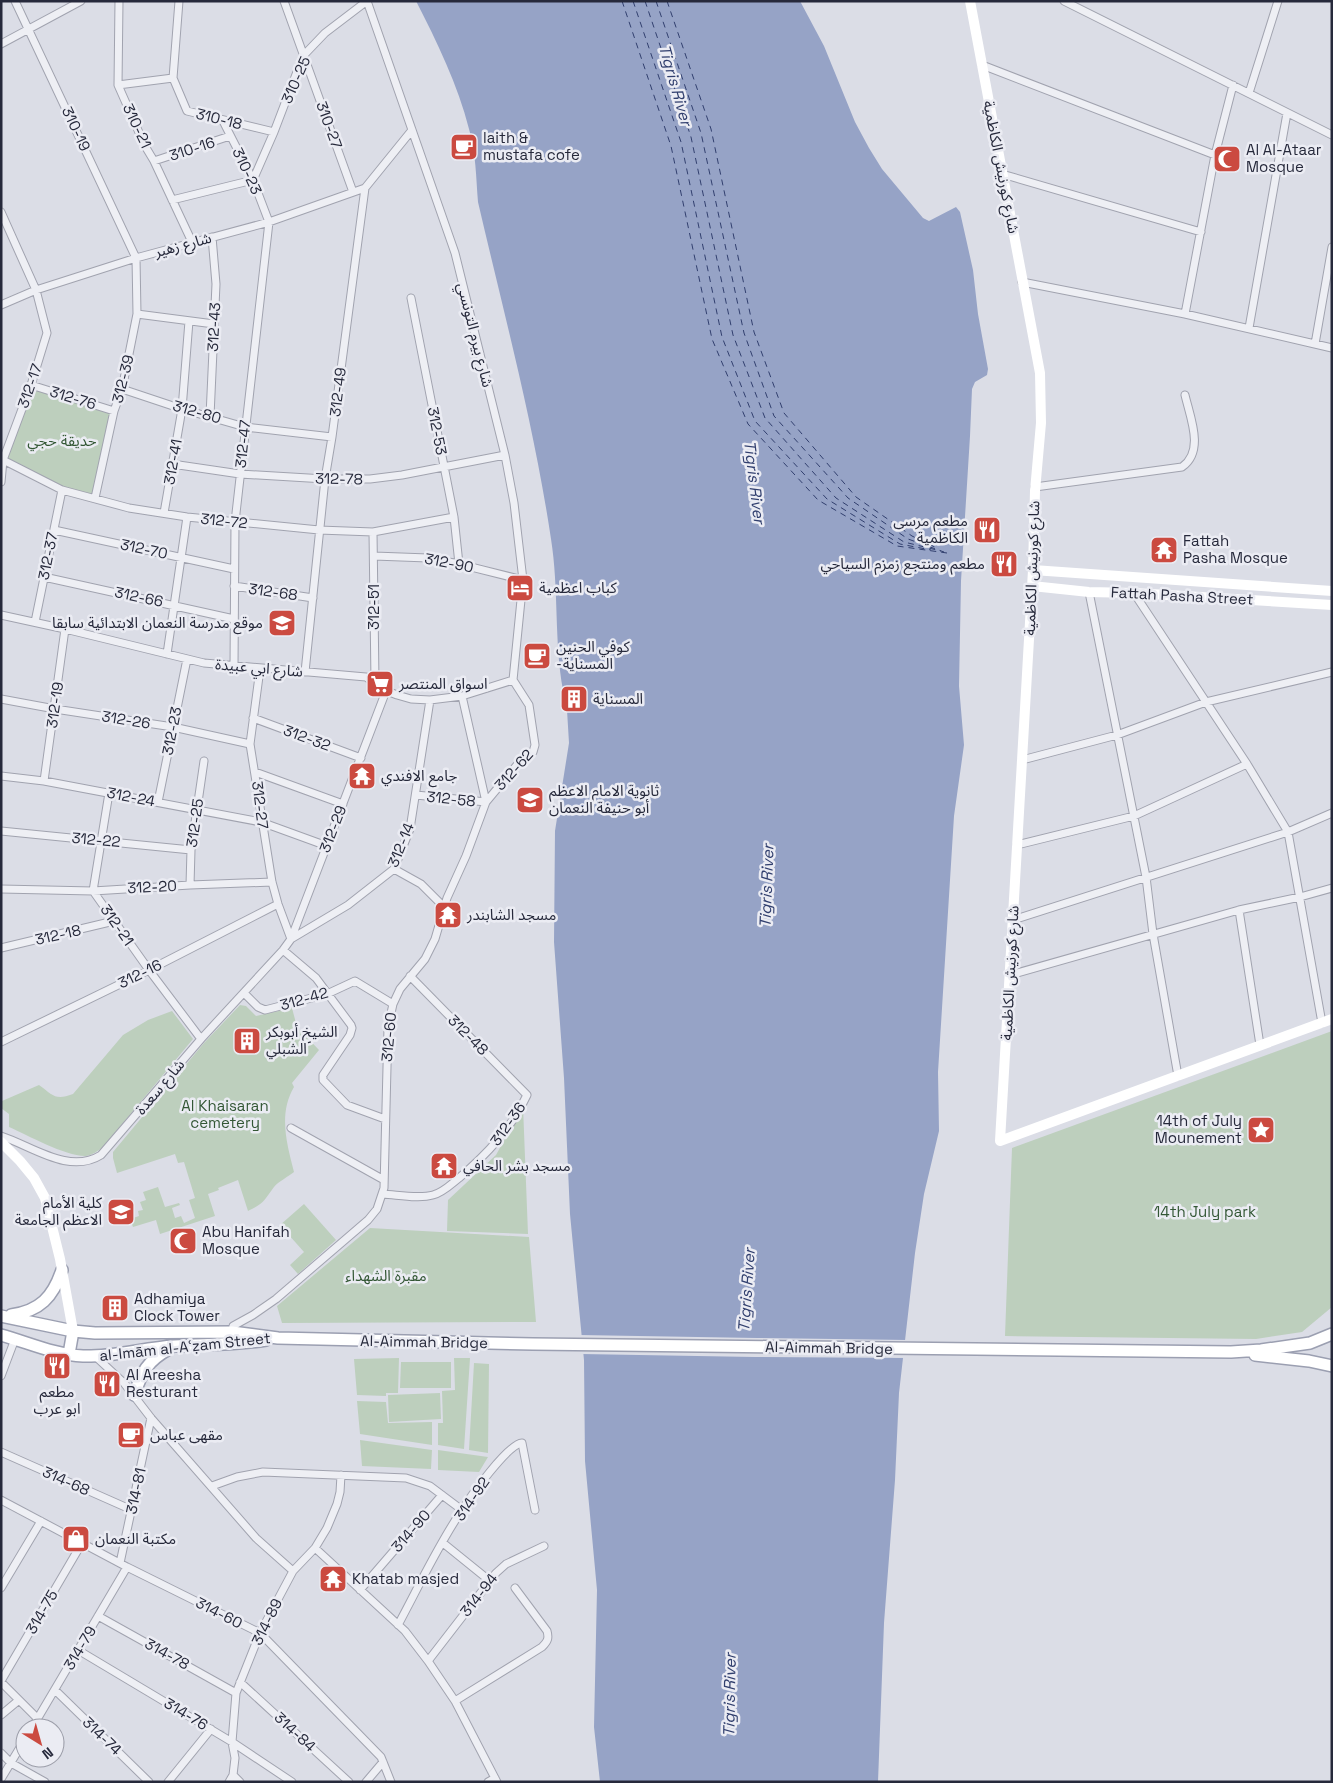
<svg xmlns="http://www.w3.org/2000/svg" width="1333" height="1783" font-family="'Space Grotesk','Noto Sans Arabic',sans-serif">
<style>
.green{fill:#bdcfbd}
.water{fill:#96a3c6}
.pier{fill:#dbdde6}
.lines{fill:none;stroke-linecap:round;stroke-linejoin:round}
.ferry{stroke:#313f6e;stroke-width:1;stroke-dasharray:6 5;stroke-linecap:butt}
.street-casing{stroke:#a1a3af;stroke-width:9}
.primary-casing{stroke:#9b9fb1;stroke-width:14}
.street{stroke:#eeeff4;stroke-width:7}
.secondary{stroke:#fff;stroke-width:10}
.primary{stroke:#fff;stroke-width:11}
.labels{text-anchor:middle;stroke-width:5;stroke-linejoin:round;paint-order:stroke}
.street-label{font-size:15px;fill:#26293b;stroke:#ebecf3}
.poi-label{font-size:15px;fill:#26293b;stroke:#ebecf3;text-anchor:start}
.park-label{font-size:15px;fill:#335735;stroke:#ebecf3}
.water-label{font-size:16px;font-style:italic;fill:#313f6e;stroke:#ebecf3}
</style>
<rect width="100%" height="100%" fill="#dbdde6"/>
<!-- green -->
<path class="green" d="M31,385L110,409L113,423L95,498L62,490L3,460Z
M240,1005L246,1006L256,1016L292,1008L297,1027L319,1050L292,1083L294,1087C278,1114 287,1144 294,1172C288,1177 279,1181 274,1187C264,1200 265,1203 248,1211L238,1180L218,1188L219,1190L208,1194L215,1216L160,1234L156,1220L133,1227L130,1219L139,1216L138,1211L143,1210L140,1202L146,1200L143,1192L158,1187L165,1207L179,1203L180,1205L172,1208L175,1218L181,1216L184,1223L195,1218L189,1200L195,1198L184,1162L178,1163L175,1154L117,1173L113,1158V1152L204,1043Z
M172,1011L193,1039L103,1147C98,1151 92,1155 86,1156C67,1157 27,1135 9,1127V1114L1,1108L2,1101L39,1085C53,1095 55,1101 73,1094L123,1035L148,1020Z
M1332,1031V1307L1302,1332L1256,1339L1005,1336L1012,1148Z
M523,1106L528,1234L447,1231L448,1200L496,1155Z
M304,1204L336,1240L298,1274L290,1265L304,1252L280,1225Z
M370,1228L529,1237L536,1322L282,1323L277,1306Z
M399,1358L398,1393H386V1396L357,1395L354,1359Z
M454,1358H470L464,1449L438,1445V1423H443L442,1391L455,1390Z
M401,1362H451V1388H400Z
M474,1363L489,1364L488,1453L469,1450Z
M440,1393L441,1419L389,1422L388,1395Z
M357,1401L386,1402L388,1423L432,1422V1445L360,1434Z
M360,1440L432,1450L431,1469L362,1466Z
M438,1450L488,1457L479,1472L438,1470Z"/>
<!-- water -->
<path class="water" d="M416,1H800L824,46L855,122L869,148L882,169L923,218L929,221L956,207L960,212L973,270L978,314L988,369L987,375L975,382L972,389L970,436L961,581L959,686L964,745L954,816L938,1072L939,1131L924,1194L915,1253L899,1393L895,1480L884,1623L878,1782H600L594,1727L597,1590L585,1461L584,1360L570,1214L564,1078L554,942L555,831L569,743L567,710L575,706L580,697L575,691L563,690C554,641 559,589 551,539C534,425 504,314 478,202C476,177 476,153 469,129C458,85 437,42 416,1Z"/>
<!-- pier -->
<path class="pier" d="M579,1335L757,1338L907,1340L905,1358L755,1357L581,1354Z"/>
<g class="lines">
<!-- ferry -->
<path class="ferry" d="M622,1L671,146L712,339L748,424L818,500L897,546L947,553
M633,1L681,142L722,337L755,421L827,499L900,544L931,550
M645,1L691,137L733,335L765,418L836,498L904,542L941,551
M656,1L701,133L744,333L774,416L848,498L908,539L944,552
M667,1L711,129L754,332L784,413L856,497L912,536L939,549"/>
<defs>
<path id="street" d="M15,1L136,258L137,314L122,389L114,411L95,498
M119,1L118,85L145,146L154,161L192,242
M179,1L173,78L187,111L274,132
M284,1L353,192
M367,1L455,253L505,455L514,503L523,580L513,680
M1064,1L1332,135
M1,44L81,1
M982,65L1215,155
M118,85L173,78
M1249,93L1278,1
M223,121L253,180L269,222L235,522L234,667
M154,161L230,136
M1002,174L1201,232
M172,200L253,180L274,132L303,56L325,33L367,1
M1,212L36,290L47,333L31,385L3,460L1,482
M1022,282L1185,314L1332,348
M411,298L454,517L459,564
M1,305L36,290L136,258L269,222L365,188
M137,314L214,324
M1185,314L1215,155L1233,85
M1249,328L1287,113
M1315,344L1332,247
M31,385L114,411
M122,389L182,409L245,427L332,437
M210,416L216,284L212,237
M3,460L62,490L129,508L187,517L319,530L373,532L454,517
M172,464L240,474L325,479H370L402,475L505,455
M1035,487L1182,467C1205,451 1190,417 1185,395
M164,513L182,409L189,321
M54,530L234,569
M373,532L375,682
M374,556L428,558L459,564L523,580
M44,577L234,619
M234,586L313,598
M1089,592L1146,877L1153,934L1178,1076
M1134,593L1247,764L1288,832L1322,1023
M1,615L65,629L204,663L366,677L382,689L397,695L411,699L430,700L462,696L513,680
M35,622L62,490
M167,654L187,517
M260,669L250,744L272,882L278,904L291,939
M305,672L325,479L332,437L365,188L412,130
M1,699L55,709L173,727L250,744
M253,718L361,758
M1022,760L1117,735L1206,702L1332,672
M255,772L343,804
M1,776L44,781L261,822L327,846
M44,781L65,629
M109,793L93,891L149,970L201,1039
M416,795L486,802L517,765L533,752L535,745L529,705L513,680
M158,802L187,659
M1,831L191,850
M1017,845L1134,816L1247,764
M394,869L421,884L444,907
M190,885L191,850L204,761
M1,889L93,891L190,885L272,882
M1239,910L1260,1045
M1013,920L1288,832L1332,813
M291,939L348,905L394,869L410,829L430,700
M1,948L114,921
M283,950L316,978L351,1025L352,1028L350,1035L323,1075V1080L347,1105L385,1119
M1010,975L1239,910L1300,897L1332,888
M244,993L258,1007L265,1010L327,994L355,981L393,1004
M1,1042L149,970L278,904
M291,1128L384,1180
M1,1136C32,1146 69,1175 101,1155L201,1039L283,950L291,939L386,691
M383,1194C399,1195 419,1199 433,1195C444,1192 451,1184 459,1178C487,1154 511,1129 527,1095L410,976
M232,1332L233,1326L253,1315L276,1299L368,1220L377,1209L384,1188L388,1027L393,1004L400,989L425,959L435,939L447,898L466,856L486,802L462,696
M95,1356L124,1383L151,1418L256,1538L293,1571
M1,1376L15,1339
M1,1452L132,1510
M212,1486L237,1477L263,1472L406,1478L430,1486L462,1510
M1,1500L127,1567L260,1633L381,1757L391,1782
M443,1543L490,1581
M315,1548L405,1631L428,1661L455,1701L497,1782
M120,1563L151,1418
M1,1588L41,1521
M360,1590L442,1495
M98,1616L236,1693
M398,1625C418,1588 438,1545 462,1510C470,1497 508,1444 522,1443L535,1510
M78,1650L232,1742L292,1782
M428,1661L496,1573L506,1564L544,1546
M1,1681L82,1543
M1,1682L37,1718
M240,1682L349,1782
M55,1690L149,1782
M455,1701L542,1647C548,1641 549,1638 547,1631L515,1588
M1,1715L19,1700
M32,1728L127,1567
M1,1753L11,1763L45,1782
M233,1775L240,1782
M1,1779L25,1739
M168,1782L211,1729
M229,1782L233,1775L235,1758L232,1742L236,1693L260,1633L293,1571L315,1548L327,1528L337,1504L340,1492L341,1475
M366,1782L383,1762
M488,1782L495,1778"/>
<path id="primary" d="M11,1315C40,1311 53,1297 62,1270
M1,1316L73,1331L95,1333L232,1332L278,1338L533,1344L1231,1352L1261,1350L1310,1343L1332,1334
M1,1335C27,1342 55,1355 83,1356C113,1357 144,1348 174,1346C205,1344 235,1345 266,1340
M69,1354L73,1331
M1255,1355L1309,1361L1332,1366
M134,1395C142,1372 147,1361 169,1349"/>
</defs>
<!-- street casing -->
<use href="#street" class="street-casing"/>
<!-- primary casing -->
<use href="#primary" class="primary-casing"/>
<!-- street -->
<use href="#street" class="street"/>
<!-- secondary -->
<path class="secondary" d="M970,1L1040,373L1041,423L1035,491L1033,570L1000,1141L1332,1019
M1033,570L1332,591
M1032,586L1089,592L1134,593L1332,605
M1,1142L20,1161L34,1178L45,1198L60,1259L73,1331"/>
<!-- primary -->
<use href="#primary" class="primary"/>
</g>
<!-- icons -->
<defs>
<symbol id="cafe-square" viewBox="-11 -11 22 22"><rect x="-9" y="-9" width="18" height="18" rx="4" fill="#cb4a40" stroke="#ebecf3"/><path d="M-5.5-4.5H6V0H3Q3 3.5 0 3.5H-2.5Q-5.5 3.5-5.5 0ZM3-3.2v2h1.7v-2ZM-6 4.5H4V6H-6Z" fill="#fff"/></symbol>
<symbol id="mosque-square" viewBox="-11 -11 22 22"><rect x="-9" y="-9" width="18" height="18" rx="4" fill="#cb4a40" stroke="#ebecf3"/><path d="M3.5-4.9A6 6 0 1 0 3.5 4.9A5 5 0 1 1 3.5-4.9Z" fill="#fff"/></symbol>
<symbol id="restaurant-square" viewBox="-11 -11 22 22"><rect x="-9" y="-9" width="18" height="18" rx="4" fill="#cb4a40" stroke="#ebecf3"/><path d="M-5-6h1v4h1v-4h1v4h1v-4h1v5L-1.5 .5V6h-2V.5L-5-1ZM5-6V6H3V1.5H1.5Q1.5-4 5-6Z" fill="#fff"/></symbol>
<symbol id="temple-square" viewBox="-11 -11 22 22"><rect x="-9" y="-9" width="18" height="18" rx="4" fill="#cb4a40" stroke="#ebecf3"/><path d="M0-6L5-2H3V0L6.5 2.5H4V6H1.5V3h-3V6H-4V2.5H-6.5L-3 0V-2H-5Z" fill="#fff"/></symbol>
<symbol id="hotel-square" viewBox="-11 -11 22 22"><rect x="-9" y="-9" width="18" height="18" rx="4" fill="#cb4a40" stroke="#ebecf3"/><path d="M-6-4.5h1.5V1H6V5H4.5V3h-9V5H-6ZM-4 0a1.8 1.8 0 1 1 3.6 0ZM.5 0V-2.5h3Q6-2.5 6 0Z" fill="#fff"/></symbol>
<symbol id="school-square" viewBox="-11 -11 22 22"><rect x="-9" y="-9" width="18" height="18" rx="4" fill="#cb4a40" stroke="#ebecf3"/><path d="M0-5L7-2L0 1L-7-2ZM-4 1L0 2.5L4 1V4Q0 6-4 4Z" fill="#fff"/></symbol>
<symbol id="supermarket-square" viewBox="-11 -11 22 22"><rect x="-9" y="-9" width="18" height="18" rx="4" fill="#cb4a40" stroke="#ebecf3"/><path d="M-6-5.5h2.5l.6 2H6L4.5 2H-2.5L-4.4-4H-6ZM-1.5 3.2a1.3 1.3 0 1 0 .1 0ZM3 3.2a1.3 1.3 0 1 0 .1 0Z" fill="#fff"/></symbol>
<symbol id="building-square" viewBox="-11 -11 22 22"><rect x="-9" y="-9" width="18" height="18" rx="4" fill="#cb4a40" stroke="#ebecf3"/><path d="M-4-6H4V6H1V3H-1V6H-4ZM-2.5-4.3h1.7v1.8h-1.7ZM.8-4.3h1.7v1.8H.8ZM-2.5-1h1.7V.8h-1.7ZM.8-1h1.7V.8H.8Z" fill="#fff"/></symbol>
<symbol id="sight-square" viewBox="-11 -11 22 22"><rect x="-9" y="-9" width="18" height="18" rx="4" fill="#cb4a40" stroke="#ebecf3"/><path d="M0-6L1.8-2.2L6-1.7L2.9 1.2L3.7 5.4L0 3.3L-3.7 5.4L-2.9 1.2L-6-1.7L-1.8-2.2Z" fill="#fff"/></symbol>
<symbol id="university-square" viewBox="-11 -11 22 22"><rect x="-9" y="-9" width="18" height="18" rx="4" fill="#cb4a40" stroke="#ebecf3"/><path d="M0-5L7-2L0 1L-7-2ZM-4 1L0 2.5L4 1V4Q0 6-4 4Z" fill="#fff"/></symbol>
<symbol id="shop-square" viewBox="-11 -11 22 22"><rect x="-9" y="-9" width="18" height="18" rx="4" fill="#cb4a40" stroke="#ebecf3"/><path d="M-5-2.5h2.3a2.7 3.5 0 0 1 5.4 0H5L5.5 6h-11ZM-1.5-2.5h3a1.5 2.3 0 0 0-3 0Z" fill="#fff"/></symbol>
</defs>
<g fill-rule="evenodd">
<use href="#cafe-square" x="448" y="131" width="32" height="32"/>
<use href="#mosque-square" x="1211" y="143" width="32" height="32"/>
<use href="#restaurant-square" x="971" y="514" width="32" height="32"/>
<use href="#temple-square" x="1148" y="534" width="32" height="32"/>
<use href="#restaurant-square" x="988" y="548" width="32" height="32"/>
<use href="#hotel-square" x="504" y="572" width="32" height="32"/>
<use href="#school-square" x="266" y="607" width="32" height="32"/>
<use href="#cafe-square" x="521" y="640" width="32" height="32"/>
<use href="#supermarket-square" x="364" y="668" width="32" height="32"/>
<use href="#building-square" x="558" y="683" width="32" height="32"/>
<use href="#temple-square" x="346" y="760" width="32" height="32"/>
<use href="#school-square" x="514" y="784" width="32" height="32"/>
<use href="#temple-square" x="432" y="899" width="32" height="32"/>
<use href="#building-square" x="231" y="1025" width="32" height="32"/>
<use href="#sight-square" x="1245" y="1114" width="32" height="32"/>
<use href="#temple-square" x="428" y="1150" width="32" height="32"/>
<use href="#university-square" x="105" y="1196" width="32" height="32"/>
<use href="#mosque-square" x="167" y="1225" width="32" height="32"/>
<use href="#building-square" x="99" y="1292" width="32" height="32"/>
<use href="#restaurant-square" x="41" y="1350" width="32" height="32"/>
<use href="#restaurant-square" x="91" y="1368" width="32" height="32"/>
<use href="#cafe-square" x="115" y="1419" width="32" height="32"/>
<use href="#shop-square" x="60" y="1523" width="32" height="32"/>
<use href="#temple-square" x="317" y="1563" width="32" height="32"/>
</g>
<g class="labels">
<!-- street labels -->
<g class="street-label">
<text transform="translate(296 80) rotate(-66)" y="5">310-25</text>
<text transform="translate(219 119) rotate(14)" y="5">310-18</text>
<text transform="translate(329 125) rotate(70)" y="5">310-27</text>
<text transform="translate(137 126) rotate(65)" y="5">310-21</text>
<text transform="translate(76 129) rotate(65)" y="5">310-19</text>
<text transform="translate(192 149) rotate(-18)" y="5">310-16</text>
<text transform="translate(1001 167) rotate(79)" y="5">شارع كورنيش الكاظمية</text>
<text transform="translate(247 171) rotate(65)" y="5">310-23</text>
<text transform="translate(183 245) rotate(-15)" y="5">شارع زهير</text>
<text transform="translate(214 327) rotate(-87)" y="5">312-43</text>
<text transform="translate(475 335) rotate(76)" y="5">شارع بيرم التونسي</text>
<text transform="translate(123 379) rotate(-76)" y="5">312-39</text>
<text transform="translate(30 386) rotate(-71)" y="5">312-17</text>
<text transform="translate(338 392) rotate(-83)" y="5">312-49</text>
<text transform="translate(73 398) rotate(17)" y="5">312-76</text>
<text transform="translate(197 412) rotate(16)" y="5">312-80</text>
<text transform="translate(437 431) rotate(79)" y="5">312-53</text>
<text transform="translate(243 444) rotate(-84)" y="5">312-47</text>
<text transform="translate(173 462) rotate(-80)" y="5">312-41</text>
<text transform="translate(339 479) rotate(1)" y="5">312-78</text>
<text transform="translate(224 521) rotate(6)" y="5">312-72</text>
<text transform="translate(144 549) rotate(12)" y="5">312-70</text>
<text transform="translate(48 556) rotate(-79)" y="5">312-37</text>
<text transform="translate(449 563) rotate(11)" y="5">312-90</text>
<text transform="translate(1032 568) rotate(-88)" y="5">شارع كورنيش الكاظمية</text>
<text transform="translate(273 592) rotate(8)" y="5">312-68</text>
<text transform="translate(1182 596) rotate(3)" y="5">Fattah Pasha Street</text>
<text transform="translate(139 597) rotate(12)" y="5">312-66</text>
<text transform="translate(374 607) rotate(-90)" y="5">312-51</text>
<text transform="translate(259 668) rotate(5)" y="5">شارع ابي عبيدة</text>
<text transform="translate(55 705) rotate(-82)" y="5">312-19</text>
<text transform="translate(126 720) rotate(9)" y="5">312-26</text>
<text transform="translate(172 731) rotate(-79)" y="5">312-23</text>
<text transform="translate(307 738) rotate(20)" y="5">312-32</text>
<text transform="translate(514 770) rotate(-48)" y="5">312-62</text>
<text transform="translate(131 797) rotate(11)" y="5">312-24</text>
<text transform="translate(451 799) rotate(6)" y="5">312-58</text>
<text transform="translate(260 805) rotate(83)" y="5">312-27</text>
<text transform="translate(195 823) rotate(-82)" y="5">312-25</text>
<text transform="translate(333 829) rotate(-69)" y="5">312-29</text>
<text transform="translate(96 840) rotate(5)" y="5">312-22</text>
<text transform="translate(401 845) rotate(-68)" y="5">312-14</text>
<text transform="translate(152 887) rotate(-3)" y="5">312-20</text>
<text transform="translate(117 925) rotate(55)" y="5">312-21</text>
<text transform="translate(58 935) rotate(-13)" y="5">312-18</text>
<text transform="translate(1010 973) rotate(-87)" y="5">شارع كورنيش الكاظمية</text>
<text transform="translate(140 974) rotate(-26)" y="5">312-16</text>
<text transform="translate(304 999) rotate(-16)" y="5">312-42</text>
<text transform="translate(468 1035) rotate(45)" y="5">312-48</text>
<text transform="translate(389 1037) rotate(-85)" y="5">312-60</text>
<text transform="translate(160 1087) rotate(-50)" y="5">شارع سعدة</text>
<text transform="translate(508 1124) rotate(-55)" y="5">312-36</text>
<text transform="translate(424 1342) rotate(1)" y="5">Al-Aimmah Bridge</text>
<text transform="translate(185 1347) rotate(-6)" y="5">al-Imām al-Aʿẓam Street</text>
<text transform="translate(829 1348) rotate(1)" y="5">Al-Aimmah Bridge</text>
<text transform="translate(66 1481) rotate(24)" y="5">314-68</text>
<text transform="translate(136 1491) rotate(-78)" y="5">314-81</text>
<text transform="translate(472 1499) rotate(-55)" y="5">314-92</text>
<text transform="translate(411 1531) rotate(-49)" y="5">314-90</text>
<text transform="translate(479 1595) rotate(-52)" y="5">314-94</text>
<text transform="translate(42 1612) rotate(-60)" y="5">314-75</text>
<text transform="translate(219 1613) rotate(27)" y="5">314-60</text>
<text transform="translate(267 1622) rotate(-64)" y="5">314-89</text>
<text transform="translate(80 1648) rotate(-59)" y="5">314-79</text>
<text transform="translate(167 1654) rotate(29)" y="5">314-78</text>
<text transform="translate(186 1714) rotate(31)" y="5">314-76</text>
<text transform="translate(295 1732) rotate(43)" y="5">314-84</text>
<text transform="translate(102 1736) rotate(44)" y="5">314-74</text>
</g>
<!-- poi labels -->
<g class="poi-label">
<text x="483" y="143">laith &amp;<tspan x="483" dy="17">mustafa cofe</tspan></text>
<text x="1246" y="155">Al Al-Ataar<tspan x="1246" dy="17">Mosque</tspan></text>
<text x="968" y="526" text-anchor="end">مطعم مرسى<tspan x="968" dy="17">الكاظمية</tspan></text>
<text x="1183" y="546">Fattah<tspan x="1183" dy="17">Pasha Mosque</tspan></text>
<text x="985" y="569" text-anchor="end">مطعم ومنتجع زمزم السياحي</text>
<text x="539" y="593">كباب اعظمية</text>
<text x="263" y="628" text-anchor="end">موقع مدرسة النعمان الابتدائية سابقا</text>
<text x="556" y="652">كوفي الحنين<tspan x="556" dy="17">-المسناية</tspan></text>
<text x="399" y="689">اسواق المنتصر</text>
<text x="593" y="704">المسناية</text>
<text x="381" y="781">جامع الافندي</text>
<text x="549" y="796">ثانوية الامام الاعظم<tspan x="549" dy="17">أبو حنيفة النعمان</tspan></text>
<text x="467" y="920">مسجد الشابندر</text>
<text x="266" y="1037">الشيخ أبوبكر<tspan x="266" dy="17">الشبلي</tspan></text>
<text x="1242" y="1126" text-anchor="end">14th of July<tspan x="1242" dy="17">Mounement</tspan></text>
<text x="463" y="1171">مسجد بشر الحافي</text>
<text x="102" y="1208" text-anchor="end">كلية الأمام<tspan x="102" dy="17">الاعظم الجامعة</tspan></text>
<text x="202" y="1237">Abu Hanifah<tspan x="202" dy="17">Mosque</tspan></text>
<text x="134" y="1304">Adhamiya<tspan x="134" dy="17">Clock Tower</tspan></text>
<text x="126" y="1380">Al Areesha<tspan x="126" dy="17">Resturant</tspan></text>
<text x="57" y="1397" text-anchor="middle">مطعم<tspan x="57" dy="17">ابو عرب</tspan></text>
<text x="150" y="1440">مقهى عباس</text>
<text x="95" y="1544">مكتبة النعمان</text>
<text x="352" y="1584">Khatab masjed</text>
</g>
<!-- park labels -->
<g class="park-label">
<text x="62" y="446">حديقة حجي</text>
<text x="225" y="1111">Al Khaisaran<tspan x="225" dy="17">cemetery</tspan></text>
<text x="1205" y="1217">14th July park</text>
<text x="386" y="1281">مقبرة الشهداء</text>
</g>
<!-- water labels -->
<g class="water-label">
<text transform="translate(676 85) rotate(74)" y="6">Tigris River</text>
<text transform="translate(755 482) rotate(83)" y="6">Tigris River</text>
<text transform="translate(766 886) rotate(-88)" y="6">Tigris River</text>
<text transform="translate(746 1290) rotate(-86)" y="6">Tigris River</text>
<text transform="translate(729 1695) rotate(-89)" y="6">Tigris River</text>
</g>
</g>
<!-- border -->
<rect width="1333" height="1783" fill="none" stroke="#26293b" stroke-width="5"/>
<!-- north arrow -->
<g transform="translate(40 1743) rotate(143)"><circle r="24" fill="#ebecf3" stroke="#9c9ea9"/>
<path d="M0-4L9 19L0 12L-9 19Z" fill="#cb4a40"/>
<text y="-8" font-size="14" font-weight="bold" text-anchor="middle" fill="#26293b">N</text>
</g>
</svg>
